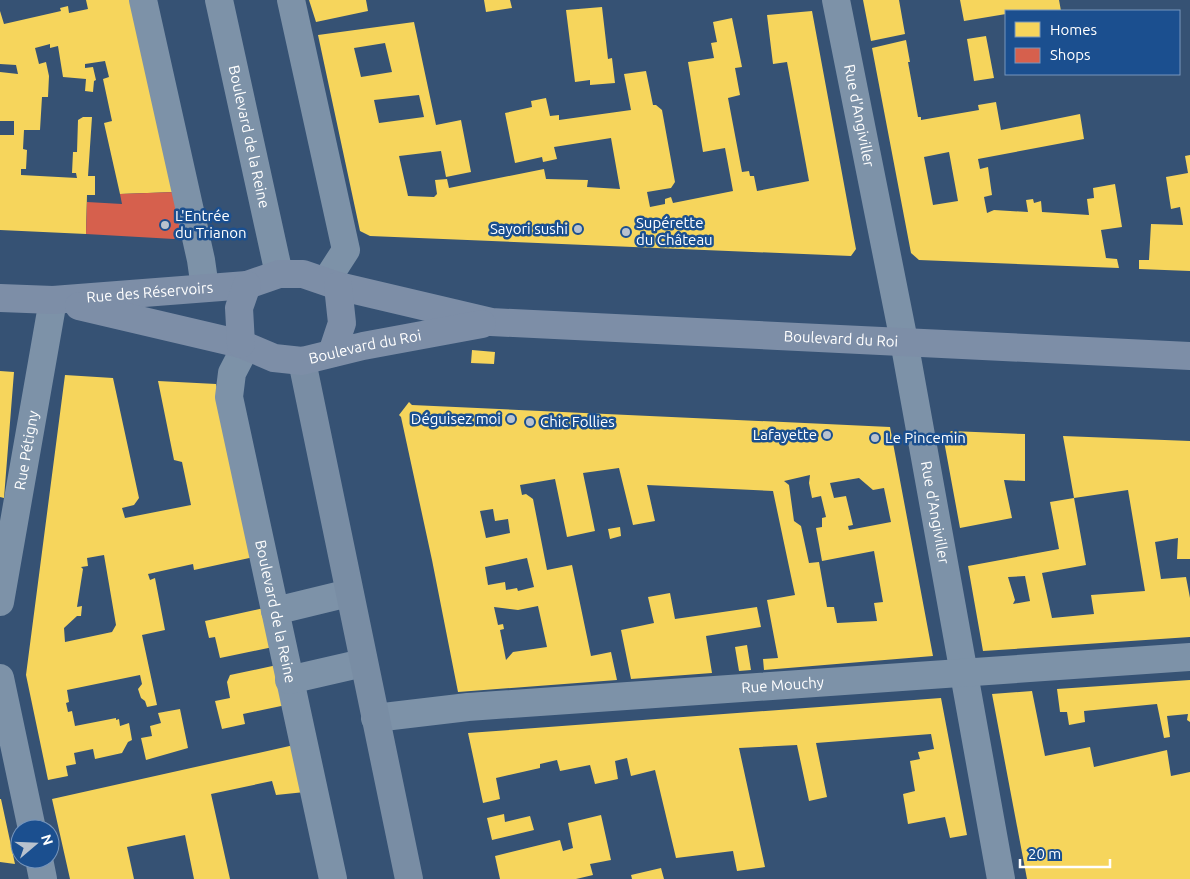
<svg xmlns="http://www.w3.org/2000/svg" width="1190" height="879" font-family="Ubuntu,sans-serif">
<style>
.homes{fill:#f6d55c;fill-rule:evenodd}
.shops{fill:#d6604d}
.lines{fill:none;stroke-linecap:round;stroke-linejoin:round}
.minor{stroke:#7d92a8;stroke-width:28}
.tertiary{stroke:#7d92a8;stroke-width:28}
.secondary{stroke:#798da4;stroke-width:28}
.primary{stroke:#7d8ea7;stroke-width:28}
.poi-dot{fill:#b9c2ce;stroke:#1b4f8f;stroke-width:2}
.labels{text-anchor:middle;stroke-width:5;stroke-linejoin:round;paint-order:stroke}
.street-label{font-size:15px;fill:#fff;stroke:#1b4f8f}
.poi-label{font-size:15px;fill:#fff;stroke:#1b4f8f;text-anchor:start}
</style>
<rect width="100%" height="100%" fill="#365274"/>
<!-- homes -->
<path class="homes" d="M86,0H134L175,192L120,194L104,123L112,121L103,79L109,77L105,61L85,64V68L93,67L96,80L94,81L93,92L85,91L86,79L63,77L58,46L50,48V44L35,48L39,64L46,62L49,76L48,97H42L40,130H24L23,149L27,150L26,169H21V175L77,178L76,173H72L73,152H77L78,120L83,117H92L88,176H95V195H87L86,234L0,230V135H14V121H0V72L18,74L16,65L0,64V11L4,24L61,11L60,8L68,6L69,13L88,9Z
M309,0H366L368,11L316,22Z
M484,0H510L512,8L486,12Z
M863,0H899L905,34L871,41Z
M960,0H1059L1061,11H1006V14L964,21Z
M602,7L608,59L612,58L615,83L590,85V80L575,82L566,10Z
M812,11L856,249L851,256L370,236L360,231L318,35L414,22L436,125L461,120L471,172L446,177L441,151L399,156L408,196L434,197L437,194L435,180L447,179L449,188L544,169L546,179L588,180L587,187L620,189L611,138L554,147L557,159L543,162L542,157L515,163L505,113L532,107L531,101L546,98L550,116L559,115V120L631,110L624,74L646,71L653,105H656L662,110L675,182L671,188L647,192L650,207L665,204V199L671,197L673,203L733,191L725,148L703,152L688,62L714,58L711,43L717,42L713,22L732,18L742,67L735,68L740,95L728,98L742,172L749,171L750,176H754L757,191L809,181L787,62L773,64L767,15ZM385,43L392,72L361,77L354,48ZM419,95L424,117L379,123L374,100Z
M986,36L994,78L974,81L967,39Z
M906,40L910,62H908L918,117H921V120L979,110L978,105L996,102L1001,130L1080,114L1084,139L978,159L980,169L988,167L992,195L984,197L987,213L994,210L1028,212L1026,200L1033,199L1034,203L1041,201L1042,212L1089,215L1087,199L1094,198L1093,188L1115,184L1122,227L1101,230L1106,258L1117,259L1119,268L919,260L911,253L872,48ZM949,152L958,201L933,205L924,157Z
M1190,155V271L1139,269V260H1149L1151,224L1183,225L1180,207L1171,209L1166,177L1188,173L1185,156Z
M472,350L495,352L494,364L471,363Z
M0,371L14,372L4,498L0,497Z
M65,375L113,378L139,498L134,505L122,508L125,518L191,505L182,462L174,460L158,381L216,384L254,557L194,570L193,564L148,574L150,580L155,578L165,630L142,635L157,705L147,707L145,701L141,698L138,689L142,684L140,675L67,690L69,702L66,703L68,712L72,711L75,726L116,718V720L119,719L120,726L129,723L132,740L128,742L122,753L95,759L93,749L74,753L76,764L66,766L68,776L48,780L26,675ZM104,555L116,625L112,632L65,642L64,628L77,616H81L82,606L77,607L83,569L81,567L88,566L87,558Z
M409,402L412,405L890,427L933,656L764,670L763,659L778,658L767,600L795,595L773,491L647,485L655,521L633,525L619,468L583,473L595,531L567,537L555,479L520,485L522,495L526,494L533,499L547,570L572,565L591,656L611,652L617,680L458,692L432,560L401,417L399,415ZM810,475L809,483L812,498L821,496L826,517L822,518V527L816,528L822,561L874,551L883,602L874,603L877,621L837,623L834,607H827L819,562L809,563L801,526L794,521L789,485L784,481ZM859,478L873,490L884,488L891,522L849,530L848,526L853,525L846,496L834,498L830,483ZM493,509L495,521L508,519L510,533L486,538L480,511ZM527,558L534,587L518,591L517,588L506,590L505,582L488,585L485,567ZM538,606L547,647L513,652L506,660L500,630L504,629L503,624L498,625L494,607L518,610Z
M951,431L1025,434V481L1004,480L1012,518L960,528L944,441Z
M1063,436L1190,441V559H1177L1178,538L1155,542L1161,579L1186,577L1190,598V637L983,651L968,566L1059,549L1050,502L1074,498L1086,565L1042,573L1052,618L1094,614L1091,595L1145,591L1128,490L1074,498ZM1025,576L1030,601L1013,604L1015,600L1008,577Z
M620,527L621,536L610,539L608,529Z
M670,593L675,619L757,607L761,627L706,636L712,673L631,679L621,630L654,623L648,597Z
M264,608L273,647L220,658L215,637L209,638L205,621Z
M747,645L751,670L739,671L735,647Z
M277,665L286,705L243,714L245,724L222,729L215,701L230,698L227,682L230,675Z
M1190,680V722L1187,720L1188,714L1167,716L1170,737L1164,738L1157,704L1084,711L1085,722L1069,725L1067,712H1060L1057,689Z
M1032,691L1045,756L1090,747L1094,767L1167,750L1171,776L1190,772V879H1027L992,694Z
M941,698L967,835L950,838L945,817L908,824L903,794L915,791L910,761L920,759L918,752L934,749L931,734L816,743L827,797L809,801L797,745L739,748L765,867L737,871L733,851L676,858L655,770L631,776L627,758L615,761L618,779L595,784L590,765L560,771L557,760L540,764V768L496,778L500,799L483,803L468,733Z
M180,709L188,748L146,760L141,738L152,736L150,726L161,723L158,713Z
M294,745L305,792L276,795L272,781L211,794L230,879H194L185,835L127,847L134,879H70L52,799Z
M0,799H1L15,864L0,862Z
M504,814L505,822L530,816L534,830L492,840L487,818Z
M601,815L611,860L590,864L593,875L576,879H500L495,856L560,840L563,851L573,848L568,823Z
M661,868L664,879H632L631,875Z"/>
<!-- shops -->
<path class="shops" d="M175,192L184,230L174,239L86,234L87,202L122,204L120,194Z"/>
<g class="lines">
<!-- minor -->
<g class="minor">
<path d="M143,0L201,260L205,288"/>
<path d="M291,0L346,250L326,281"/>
<path id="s1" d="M836,0L904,341L1001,879"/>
<path id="s2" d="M246,346L232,373L229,397L333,879"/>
<path id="s3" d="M0,602L53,300"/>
<path d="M275,611L349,593"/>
<path d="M0,678L32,829"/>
<path d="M289,680L363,663"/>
<path id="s4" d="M375,718L468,707L1190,657"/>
<path d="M39,859L43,879"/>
</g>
<!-- tertiary -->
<path class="tertiary" id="s5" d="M219,0L279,274"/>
<!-- secondary -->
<path class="secondary" d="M302,361L409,879"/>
<!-- primary -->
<g class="primary">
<path id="s6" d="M0,298L53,300L247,285L279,274H303L338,286L491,322L1190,356"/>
<path id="s7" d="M79,306L241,344L274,358L302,361L363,346L482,324"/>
<path d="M241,344L239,308L247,285"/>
<path d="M332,353L342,323L338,286"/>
</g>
</g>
<!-- markers -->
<g class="poi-dot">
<circle cx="165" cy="225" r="5"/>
<circle cx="578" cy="229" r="5"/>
<circle cx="626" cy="232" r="5"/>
<circle cx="511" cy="419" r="5"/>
<circle cx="530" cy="422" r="5"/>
<circle cx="827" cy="435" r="5"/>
<circle cx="875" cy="438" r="5"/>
</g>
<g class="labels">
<!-- street labels -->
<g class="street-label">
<text dy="5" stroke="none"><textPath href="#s1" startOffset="118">Rue d'Angiviller</textPath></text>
<text dy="5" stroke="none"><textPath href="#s5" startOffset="140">Boulevard de la Reine</textPath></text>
<text dy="5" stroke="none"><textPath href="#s6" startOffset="150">Rue des Réservoirs</textPath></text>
<text dy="5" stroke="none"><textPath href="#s6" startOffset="850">Boulevard du Roi</textPath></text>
<text dy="5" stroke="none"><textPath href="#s7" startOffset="295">Boulevard du Roi</textPath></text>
<text dy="5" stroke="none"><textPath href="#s3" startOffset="154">Rue Pétigny</textPath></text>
<text dy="5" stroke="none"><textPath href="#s1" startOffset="522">Rue d'Angiviller</textPath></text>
<text dy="5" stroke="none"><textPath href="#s2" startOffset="274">Boulevard de la Reine</textPath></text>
<text dy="5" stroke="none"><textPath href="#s4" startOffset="409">Rue Mouchy</textPath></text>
</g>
<!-- poi labels -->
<g class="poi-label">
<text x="175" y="221">L'Entrée<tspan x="175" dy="17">du Trianon</tspan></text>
<text x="636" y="228">Supérette<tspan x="636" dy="17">du Château</tspan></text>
<text x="568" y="234" text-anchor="end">Sayori sushi</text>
<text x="501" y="424" text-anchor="end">Déguisez moi</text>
<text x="540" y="427">Chic Follies</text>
<text x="817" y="440" text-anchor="end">Lafayette</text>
<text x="885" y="443">Le Pincemin</text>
</g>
</g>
<!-- legend -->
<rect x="1005" y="10" width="175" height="65" fill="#1b4f8f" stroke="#7695bc"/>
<rect x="1015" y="22" width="25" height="15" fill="#f6d55c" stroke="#7695bc"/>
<text x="1050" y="35" font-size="15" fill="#ffffff">Homes</text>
<rect x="1015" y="48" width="25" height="15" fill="#d6604d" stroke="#7695bc"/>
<text x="1050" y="60" font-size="15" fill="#ffffff">Shops</text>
<!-- north arrow -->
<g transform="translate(35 844) rotate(71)"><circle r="24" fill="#1b4f8f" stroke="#7695bc"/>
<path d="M0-4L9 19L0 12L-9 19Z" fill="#b9c2ce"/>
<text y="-8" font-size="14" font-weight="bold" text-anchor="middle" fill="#ffffff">N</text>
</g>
<!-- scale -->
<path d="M1020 859v8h90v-8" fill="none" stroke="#ffffff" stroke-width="2.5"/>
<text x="1028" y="859" font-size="15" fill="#ffffff" stroke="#1b4f8f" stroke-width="4" paint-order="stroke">20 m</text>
</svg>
